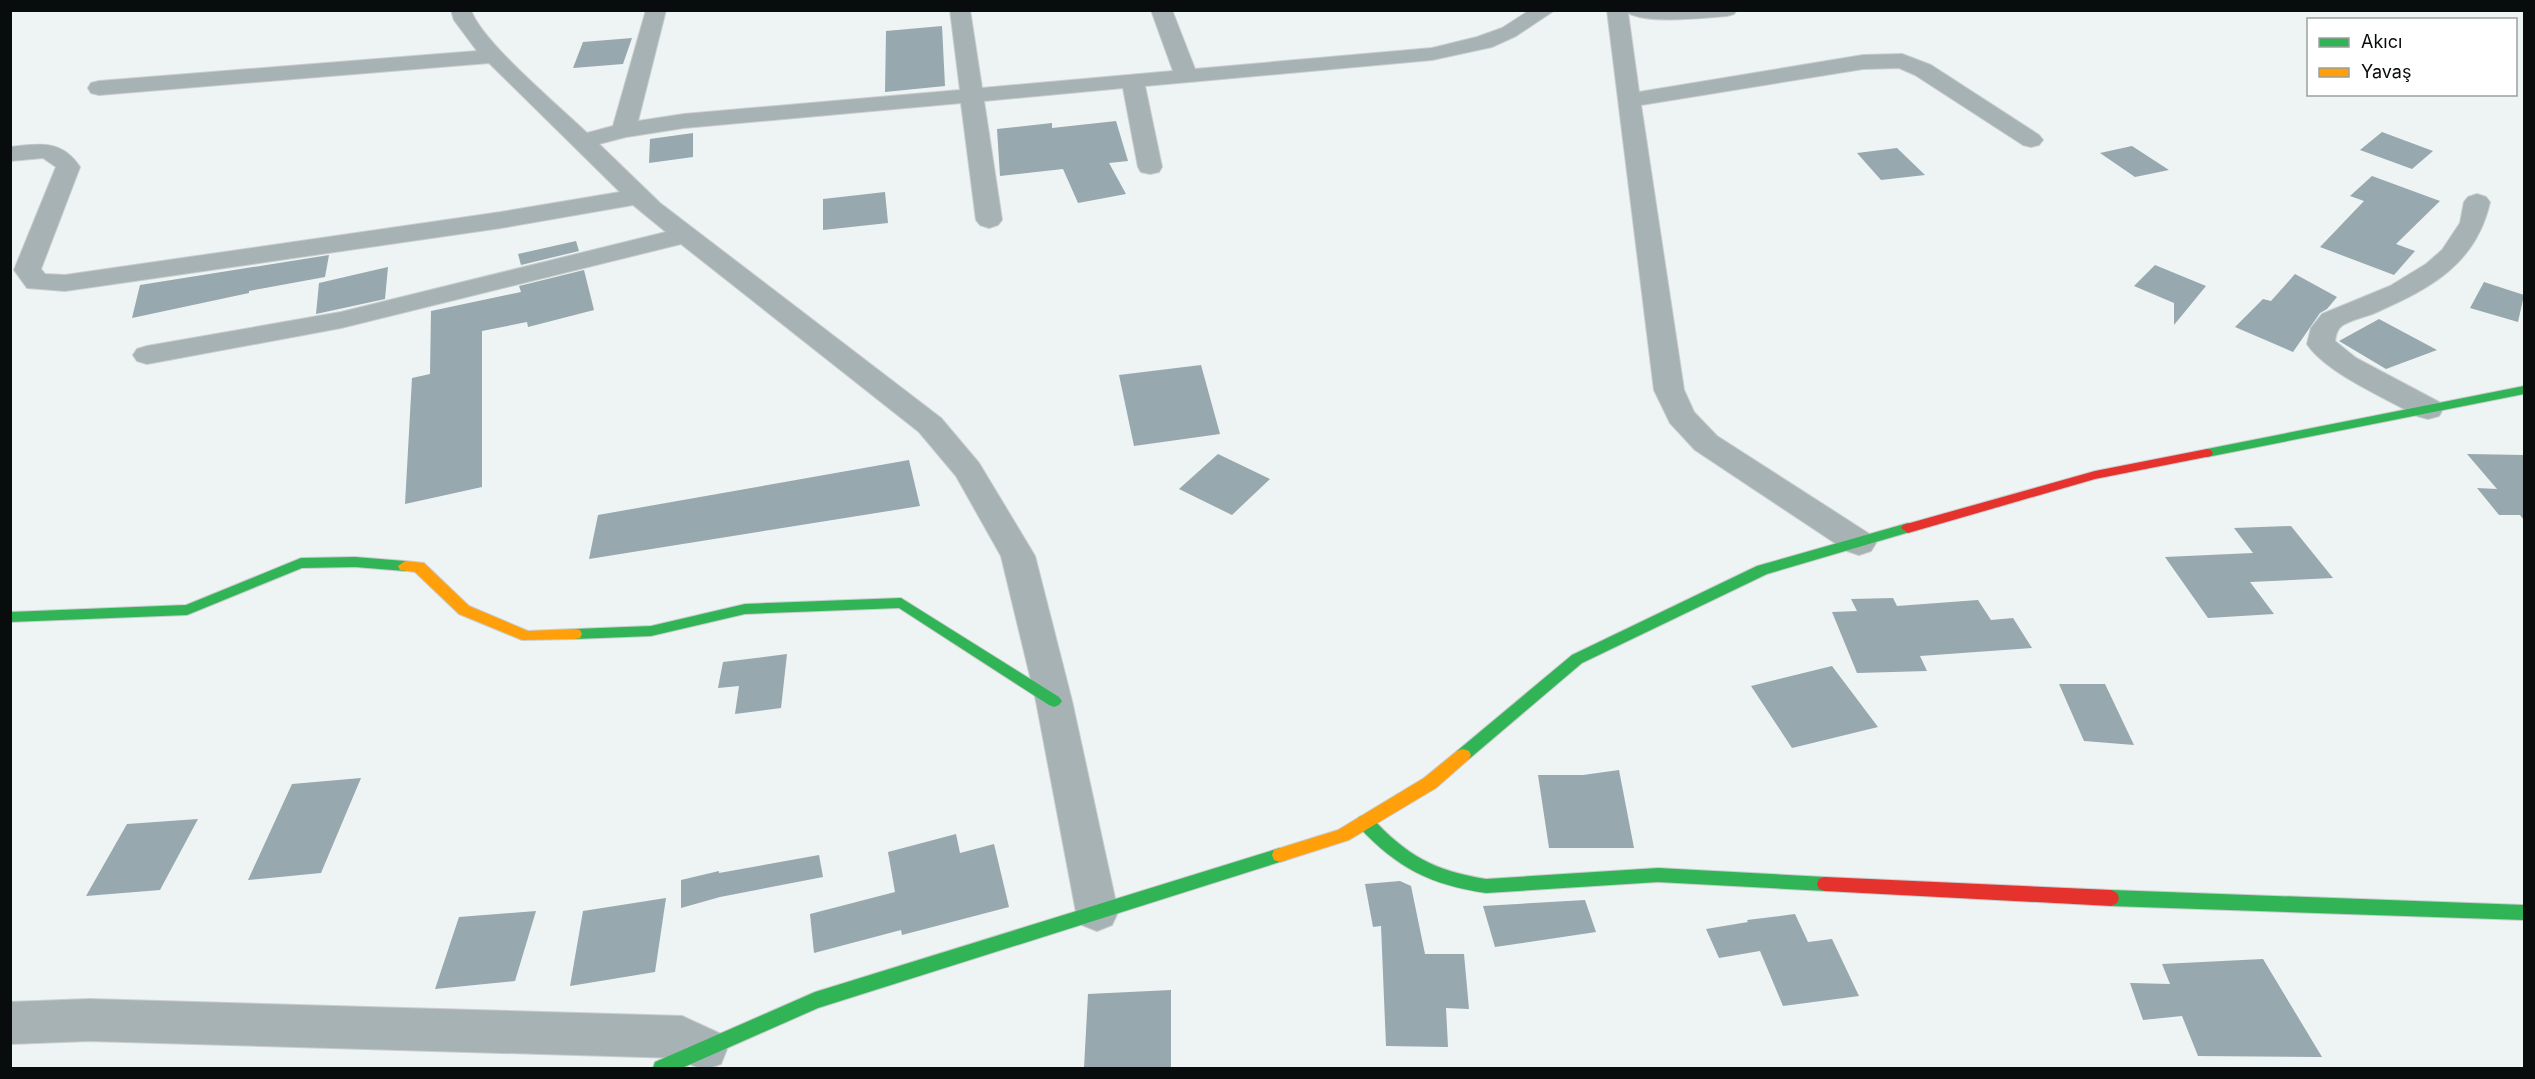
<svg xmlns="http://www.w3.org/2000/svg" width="2535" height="1079" font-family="Inter,sans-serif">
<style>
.building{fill:#97a8ae}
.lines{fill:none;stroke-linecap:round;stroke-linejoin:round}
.street-casing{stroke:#cacdce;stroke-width:2}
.fast-casing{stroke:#cacdce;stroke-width:2}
.slow-casing{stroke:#cacdce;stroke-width:2}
.jam-casing{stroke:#cacdce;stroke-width:2}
.street{fill:#a6b2b4;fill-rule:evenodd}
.fast{fill:#30b455;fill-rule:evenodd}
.slow{fill:#ff9f0a;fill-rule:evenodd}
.jam{fill:#e5322d;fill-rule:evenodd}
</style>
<rect width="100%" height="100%" fill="#eef3f4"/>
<!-- building -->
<path class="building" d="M942,26L945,86L885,92L886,31Z
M632,38L623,64L573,68L583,42Z
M1116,121L1128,161L1109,163L1126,194L1078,203L1063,169L1000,176L997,129L1052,123V128Z
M2382,132L2433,151L2412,169L2360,150Z
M693,133V157L649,163L650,139Z
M2132,146L2169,170L2135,177L2100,153Z
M1897,148L1925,175L1881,180L1857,153Z
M2372,176L2440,201L2396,244L2415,251L2394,275L2320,247L2364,201L2350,196Z
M885,192L888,223L823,230V199Z
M576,241L579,251L521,265L518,254Z
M329,255L325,277L249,291V293L132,318L140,285Z
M2155,265L2206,286L2174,325V303L2134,286Z
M388,267L385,299L316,314L319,283Z
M584,270L594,310L528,327L527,322L482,331V487L405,504L412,378L430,374L431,311L521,292L519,286Z
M2295,274L2337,297L2327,309L2320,313L2293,352L2235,327L2263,299L2271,301Z
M2484,282L2524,295L2518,322L2470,308Z
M2379,319L2437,350L2386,369L2339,341Z
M1201,365L1220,434L1134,446L1119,375Z
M1218,454L1270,479L1232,515L1179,489Z
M2467,454L2524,455V520L2520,515H2499L2477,488L2497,489Z
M909,460L920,506L589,559L598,515Z
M2291,526L2333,578L2250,582L2274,614L2208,618L2165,557L2253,553L2234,528Z
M1893,598L1897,606L1978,600L1991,620L2013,618L2032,648L1920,656L1927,671L1857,673L1832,612L1857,611L1851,599Z
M787,654L781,708L735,714L739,686L718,688L723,662Z
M1832,666L1878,727L1792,748L1751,686Z
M2059,684H2105L2134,745L2084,741Z
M1619,770L1634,848H1549L1538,775H1583Z
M361,778L321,873L248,880L292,784Z
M198,819L160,890L86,896L127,824Z
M956,834L960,853L994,844L1009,907L902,935L901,930L814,953L810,914L895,892L888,852Z
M819,855L823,877L720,897L681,908V880L719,871V873Z
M1400,881L1411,886L1425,954H1464L1469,1009L1446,1008L1448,1047L1386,1046L1381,926L1373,927L1365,884Z
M666,898L655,972L570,986L583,911Z
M1585,900L1596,932L1495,947L1483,906Z
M536,911L515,981L435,989L459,917Z
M1795,914L1808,942L1832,939L1859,996L1783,1006L1760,951L1719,958L1706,929L1748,922L1747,920Z
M2263,959L2322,1057L2198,1056L2182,1016L2143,1020L2130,983L2170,984L2162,964Z
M1171,990V1067L1084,1068L1088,994Z"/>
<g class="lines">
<defs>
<path id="street" d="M451,10H471C481,41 561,108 587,133L613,126L646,10H666L638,121L684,114L960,90L950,10H970L982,88L1173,71L1151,10H1172L1195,69L1432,48L1477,37L1502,28L1530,10H1555L1516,36L1492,47L1432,60L1145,86L1162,167L1159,172L1150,174L1141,172L1138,167L1123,88L984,101L1002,220L998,225L989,228L980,225L976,220L961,103L684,128L626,137L599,144L660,203L941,418L979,463L1035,556L1072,701L1118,912L1112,925L1097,931L1082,925L1076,912L1036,701L1001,556L956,476L919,432L681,244L341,328L147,364L137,361L133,355L137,349L147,346L341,312L666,232L633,205L501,228L65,291L27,288L14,270L56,167L43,158L10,161V147C40,144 61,139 80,167L41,269L45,274L65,275L501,212L620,192L489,63L99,95L91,93L88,88L91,83L99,81L477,51L454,20Z
M1607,10H1737L1734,14L1727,16C1703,18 1648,24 1628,13L1639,92L1863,55L1902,54L1931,65L2039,135L2043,140L2039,145L2031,147L2023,145L1915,75L1899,68L1863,69L1641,105L1684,390L1694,412L1717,436L1871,535L1876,543L1871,551L1859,555L1847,551L1695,450L1670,423L1654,390Z
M2477,194L2486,197L2490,202C2476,264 2431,288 2377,312C2366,317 2353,319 2343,325C2337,329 2336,335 2335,341L2356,358L2439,402L2443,409L2439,416L2428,419L2417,416C2386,398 2326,373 2307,344L2311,328L2322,314L2390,286L2426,264L2442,250L2460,223L2464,202L2468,197Z
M89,999L682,1016L721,1034L727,1049L721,1064C704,1071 693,1067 678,1058L89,1041L10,1044V1002Z"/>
<path id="fast" d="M2524,386V394L2207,457L2201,453L2207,449Z
M1908,523L1913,525L1915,528L1913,531L1767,574L1582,663L1469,759L1463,761L1457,759L1455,755L1457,751L1572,655L1757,566Z
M355,557L405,561L412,566L405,571L355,567L302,568L187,615L10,622V612L186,605L301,558Z
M901,598L1059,697L1062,701L1059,705L1054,707L1049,705L899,608L745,614L651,636L575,639L570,638L568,634L570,630L575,629L651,626L745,604Z
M1365,815L1371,817C1406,855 1434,871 1486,879L1658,868L1825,877L1831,879L1833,884L1831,889L1825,891L1658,882L1486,893C1431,885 1397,868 1359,827L1357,822L1359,817Z
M1280,848L1286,850L1288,855L1286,860L818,1008L682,1068H653L655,1062L815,992Z
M2111,890L2524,905V920L2111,906L2105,903L2103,898L2105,893Z"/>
<path id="slow" d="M405,561L424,563L469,606L528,631L575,629L580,630L582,634L580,638L575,639L522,640L459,614L415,572L400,570L398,566Z
M1463,749L1469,751L1471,755L1469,759L1436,788L1349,840L1280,862L1274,860L1272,855L1274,850L1338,830L1424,778L1457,751Z"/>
<path id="jam" d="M2207,449L2211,450L2213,453L2211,456L2095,479L1908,533L1901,528L1903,525L2095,471Z
M1825,877L2111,890L2117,893L2119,898L2117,903L2111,906L1825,891L1819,889L1817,884L1819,879Z"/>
</defs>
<!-- street casing -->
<use href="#street" class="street-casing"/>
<!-- fast casing -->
<use href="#fast" class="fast-casing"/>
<!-- slow casing -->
<use href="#slow" class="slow-casing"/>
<!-- jam casing -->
<use href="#jam" class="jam-casing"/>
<!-- street -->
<use href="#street" class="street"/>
<!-- fast -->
<use href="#fast" class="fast"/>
<!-- slow -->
<use href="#slow" class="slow"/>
<!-- jam -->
<use href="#jam" class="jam"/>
</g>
<!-- border -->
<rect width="2535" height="1079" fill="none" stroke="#090c0d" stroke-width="24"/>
<!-- legend -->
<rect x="2307" y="18" width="210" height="78" fill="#ffffff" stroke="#9d9e9e" stroke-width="1.5"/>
<rect x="2319" y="38" width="30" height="9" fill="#30b455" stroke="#9d9e9e" stroke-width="1.5"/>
<text x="2361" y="48" font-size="18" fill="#090c0d">Akıcı</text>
<rect x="2319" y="68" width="30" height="9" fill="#ff9f0a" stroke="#9d9e9e" stroke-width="1.5"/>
<text x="2361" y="78" font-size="18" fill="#090c0d">Yavaş</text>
</svg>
